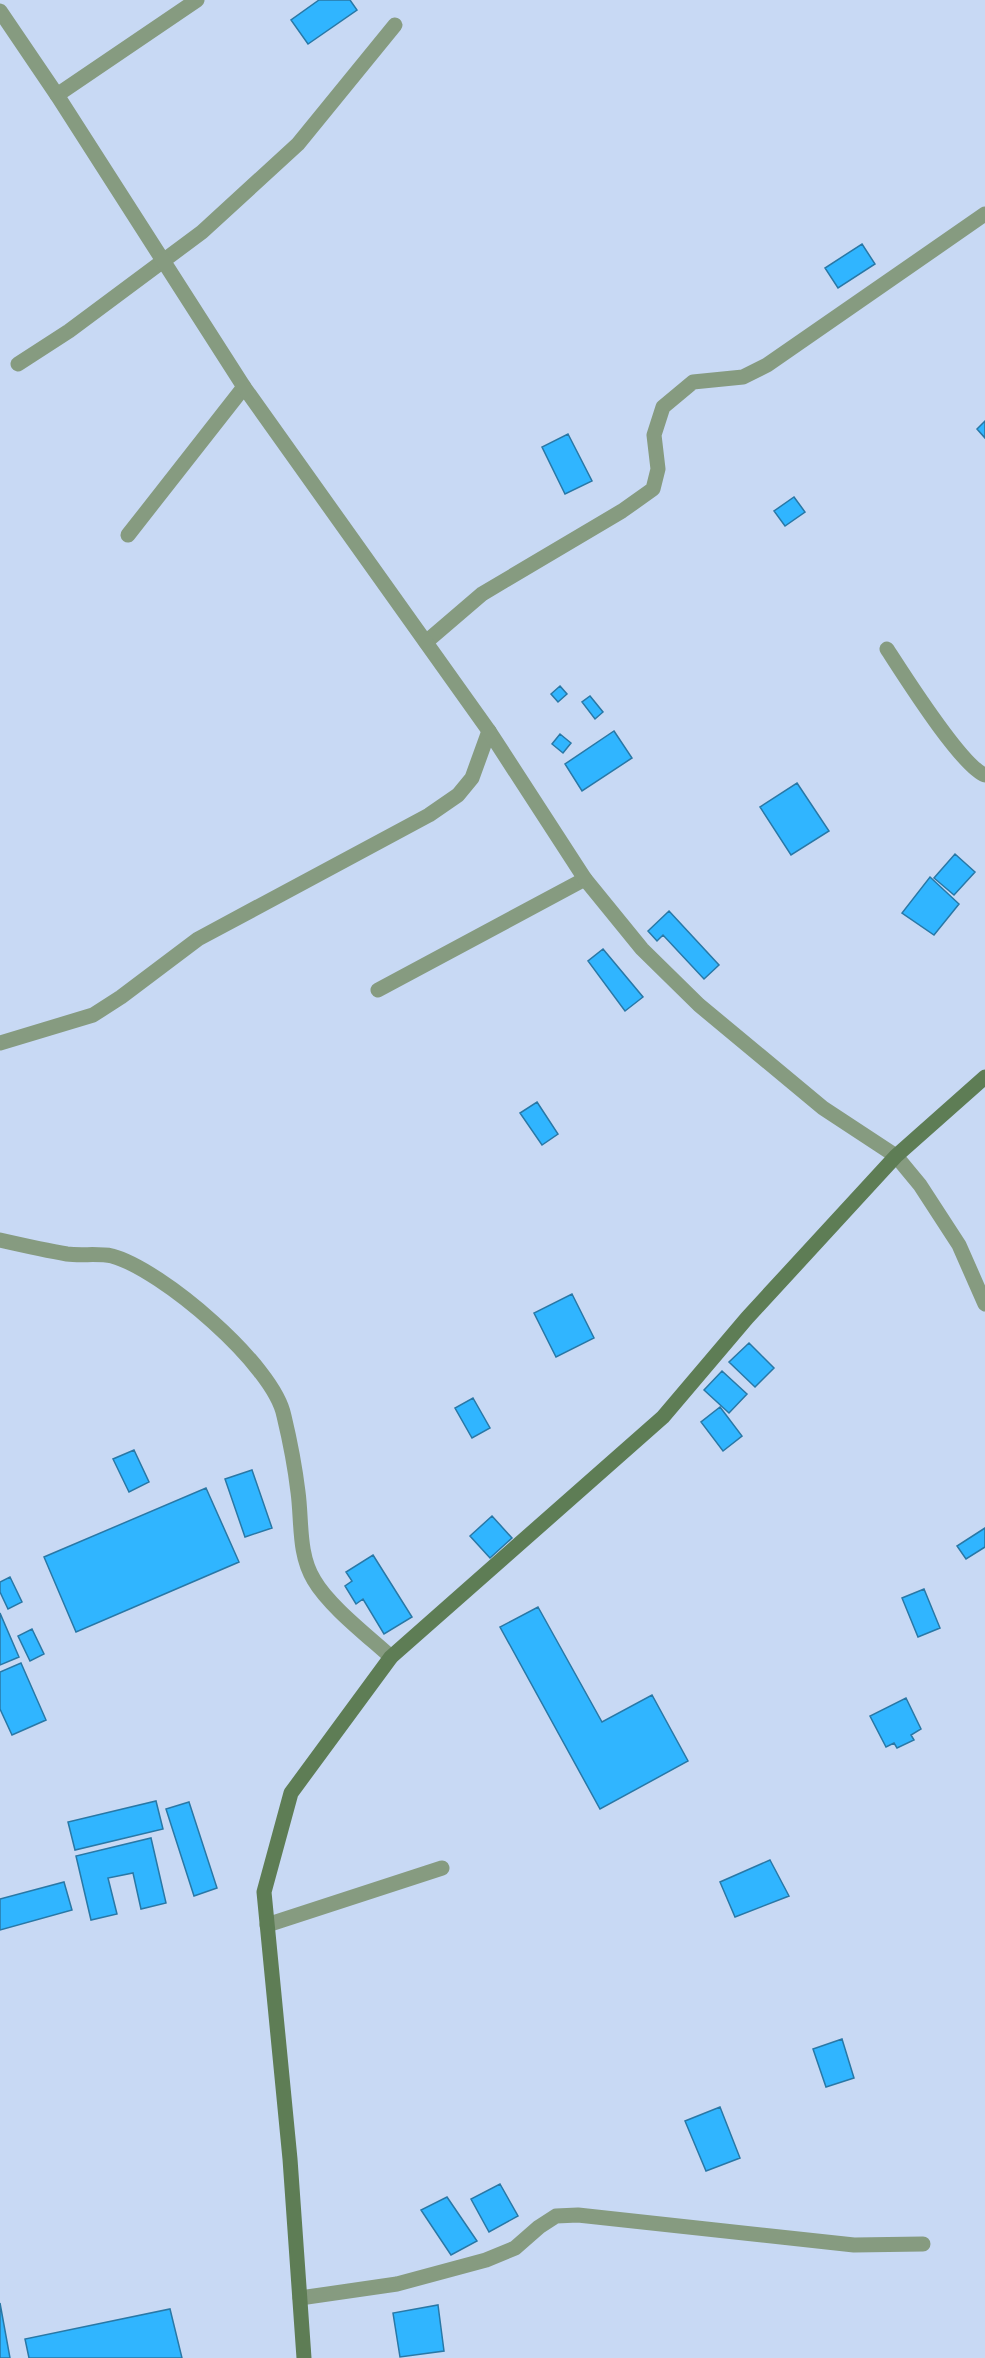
<svg xmlns="http://www.w3.org/2000/svg" width="985" height="2358" font-family="'IBM Plex Sans',sans-serif">
<style>
.building{fill:#30b5ff;stroke:#2978a6;stroke-width:1.5}
.lines{fill:none;stroke-linecap:round;stroke-linejoin:round}
.minor{stroke:#869b80;stroke-width:15}
.tertiary{stroke:#869b80;stroke-width:15}
.secondary{stroke:#5e7d55;stroke-width:15}
</style>
<rect width="100%" height="100%" fill="#c8d9f4"/>
<!-- building -->
<path class="building" d="M319,0H350L357,10L308,44L291,20Z
M862,244L875,264L838,288L825,268Z
M985,421V438L977,429Z
M568,434L592,481L565,494L542,447Z
M794,497L805,512L785,526L774,511Z
M560,686L567,694L558,702L551,694Z
M590,696L603,712L595,719L582,702Z
M614,731L632,758L582,791L565,764Z
M560,734L571,743L563,753L552,744Z
M797,783L829,831L791,855L760,807Z
M955,854L975,872L954,895L934,878Z
M930,877L959,904L934,935L902,913Z
M669,911L719,965L704,979L663,935L657,941L648,931Z
M603,949L643,997L625,1011L588,961Z
M537,1102L558,1134L542,1145L520,1113Z
M572,1294L594,1338L556,1357L534,1313Z
M749,1343L774,1368L755,1387L729,1362Z
M722,1371L747,1394L729,1413L704,1390Z
M473,1398L490,1428L472,1438L455,1408Z
M720,1407L742,1436L723,1451L701,1422Z
M134,1450L149,1482L129,1492L113,1459Z
M252,1470L272,1528L245,1537L225,1479Z
M206,1488L239,1562L76,1632L44,1557Z
M492,1516L512,1538L490,1558L470,1536Z
M985,1528V1547L966,1559L957,1546Z
M373,1555L412,1617L384,1634L363,1599L356,1604L345,1586L352,1581L346,1572Z
M10,1577L22,1602L8,1609L0,1592V1582Z
M924,1589L940,1628L918,1637L902,1598Z
M538,1607L602,1722L652,1695L688,1761L600,1809L500,1627Z
M0,1613L19,1657L0,1665Z
M32,1629L44,1654L30,1661L18,1636Z
M21,1663L46,1720L12,1735L0,1709V1672Z
M906,1698L921,1729L911,1735L914,1740L897,1748L894,1743L886,1747L870,1716Z
M156,1801L163,1829L75,1850L68,1822Z
M189,1802L217,1888L194,1896L166,1809Z
M151,1838L166,1903L141,1909L133,1873L108,1878L117,1914L91,1920L76,1856Z
M770,1860L789,1896L735,1917L720,1882Z
M64,1882L72,1910L0,1930V1899Z
M842,2039L854,2078L826,2087L813,2049Z
M720,2107L740,2158L706,2171L685,2121Z
M500,2184L518,2216L489,2232L471,2199Z
M447,2197L477,2241L451,2255L421,2210Z
M0,2303L10,2358H0Z
M438,2305L444,2351L400,2357L393,2313Z
M170,2309L182,2358H29L25,2339Z"/>
<g class="lines">
<!-- minor -->
<path class="minor" d="M57,95L197,0
M18,364L69,331L202,232L298,144L395,25
M128,535L244,387
M426,642L482,594L622,511L653,489L658,469L654,435L663,407L693,382L743,377L767,365L985,214
M887,649C904,675 961,766 985,775
M378,990L585,879
M0,1043L93,1015L121,997L198,939L429,815L458,795L472,778L489,731
M0,1240C22,1245 44,1250 67,1254C81,1256 98,1253 112,1256C161,1269 274,1365 284,1416C290,1441 295,1467 298,1492C302,1521 298,1554 314,1580C329,1606 368,1636 391,1657
M267,1925L442,1868
M300,2298L397,2284L486,2260L515,2248L539,2227L556,2216L578,2215L854,2245L923,2244"/>
<!-- tertiary -->
<path class="tertiary" d="M0,11L57,95L244,387L489,731L585,879L642,949L699,1005L823,1108L896,1156L920,1185L959,1245L985,1304"/>
<!-- secondary -->
<path class="secondary" d="M304,2358L290,2159L264,1892L291,1793L391,1657L663,1417L747,1318L896,1156L985,1077"/>
</g>
</svg>
